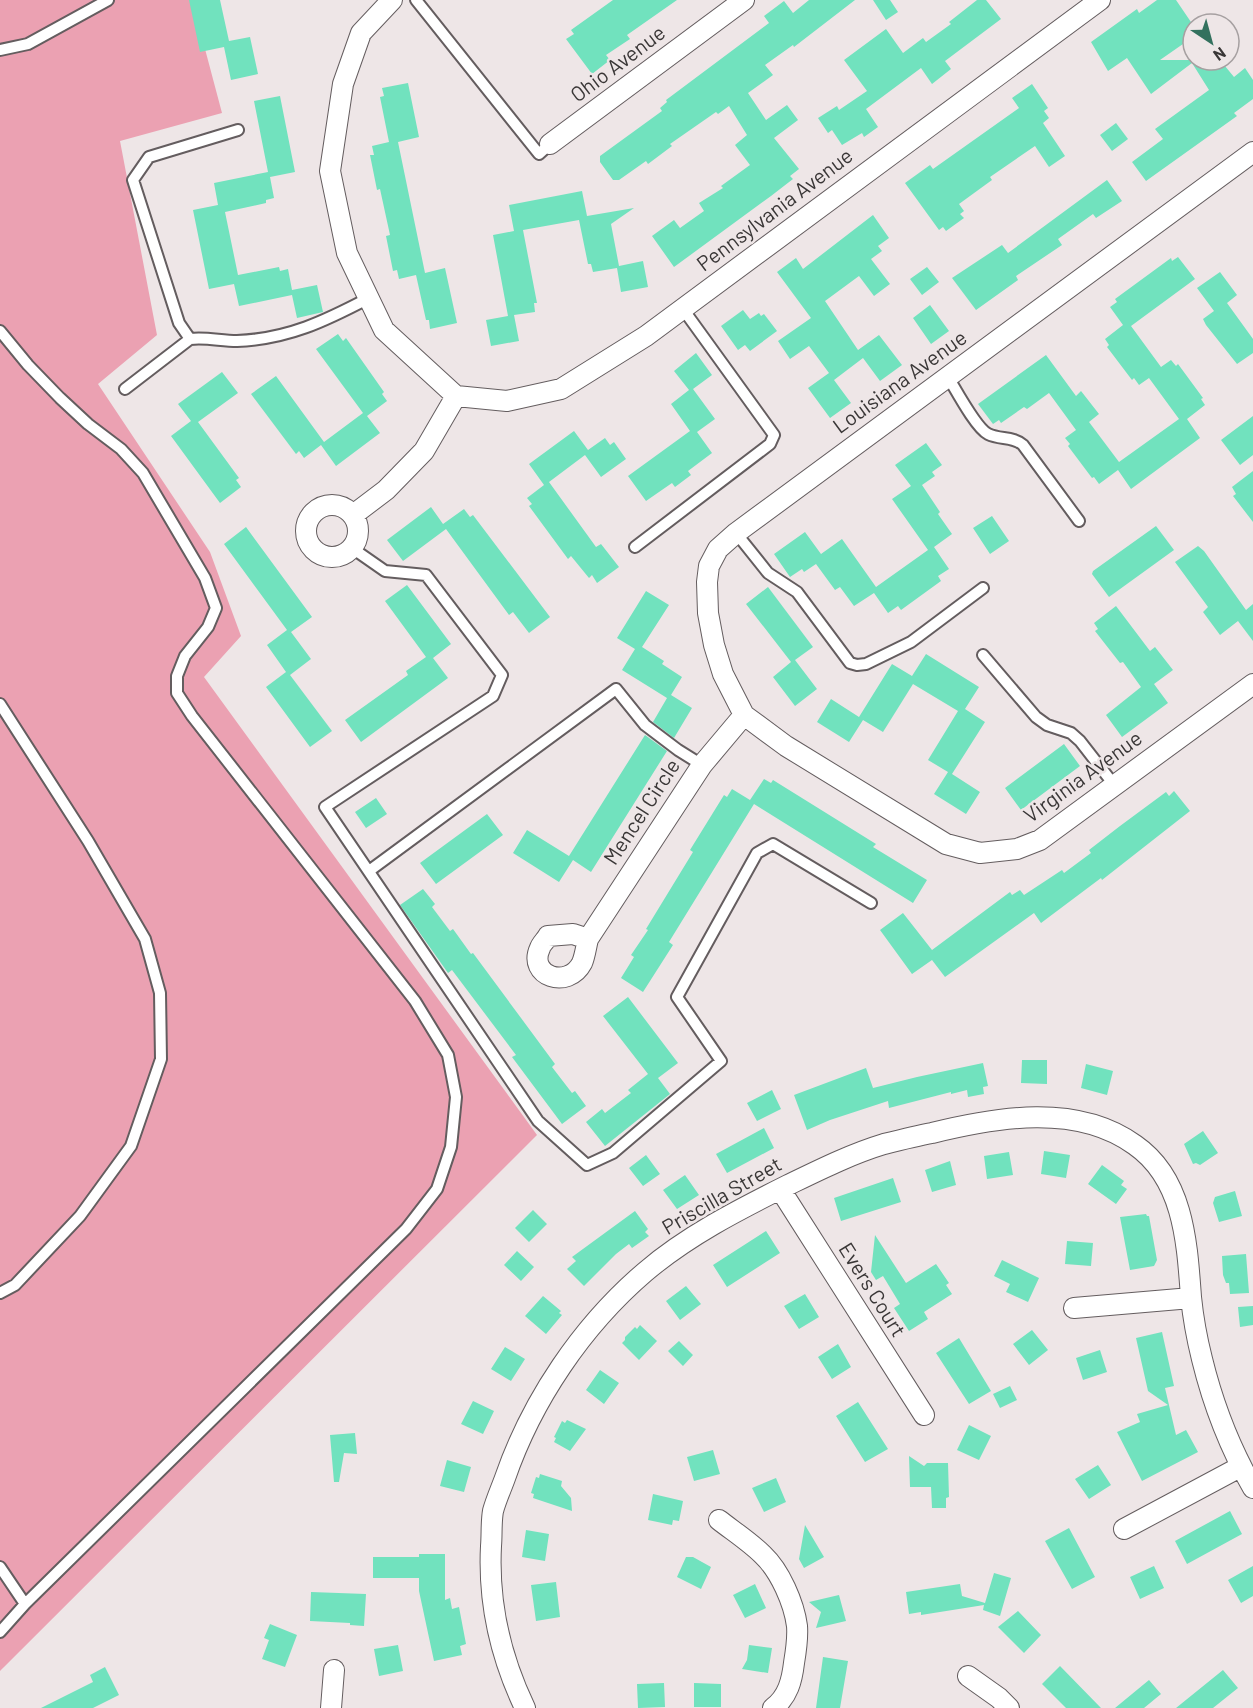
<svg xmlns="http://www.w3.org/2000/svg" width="1253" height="1708" font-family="Barlow,sans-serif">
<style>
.green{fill:#eba1b2}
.building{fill:#71e2be}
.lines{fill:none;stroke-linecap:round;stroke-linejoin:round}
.lane-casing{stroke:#645d5f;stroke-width:14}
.street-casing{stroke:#645d5f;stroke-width:22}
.lane{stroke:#fff;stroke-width:10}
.street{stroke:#fff;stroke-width:20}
.labels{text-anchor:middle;stroke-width:5;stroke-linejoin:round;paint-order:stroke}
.street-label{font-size:21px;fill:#3a3737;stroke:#eee6e7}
</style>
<rect width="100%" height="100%" fill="#eee6e7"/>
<!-- green -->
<path class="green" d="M0,0H192L222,113L120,141L157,335L98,384L210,552L241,636L204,677L537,1135L0,1671Z"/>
<!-- building -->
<path class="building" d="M189,0H220L229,41L250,37L258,74L231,80L224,47L200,52Z
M613,0H677L627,35L630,39L606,55L610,60L592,74L566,39L574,34L571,30Z
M809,0H855L794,47L793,45L765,65L773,75L748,93L766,120L787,105L798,120L774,138L799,169L790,176L793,179L771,196L674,267L652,236L674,220L680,228L704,211L699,203L723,188L721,186L750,165L735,145L747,135L729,106L718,114L716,112L670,144L672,146L648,164L646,161L619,180H613L600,162V156L662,111L660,108L667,102L666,100L769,23L764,16L784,1L793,13Z
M873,0H890L898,12L886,20Z
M977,0H986L1001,19L945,61L951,69L932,84L921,68L866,109L878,127L864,137L862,133L842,145L832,130L828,133L818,118L837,106L839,110L867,91L844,60L886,29L903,53L923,38L926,42L951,24L949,22Z
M1157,0H1176L1193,25V37L1160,60H1220L1234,77L1245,68L1253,80V99L1234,113L1237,116L1146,181L1132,162L1163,139L1155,129L1209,90L1192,63L1151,94L1127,58L1108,71L1091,42L1137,9L1139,13Z
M408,83L419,137L398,142L425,273L445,268L457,323L430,329L429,320H426L416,275L399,279L397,270L393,271L386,236L390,235L380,189L377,190L370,155H374L372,146L389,142L380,97L384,96L382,88Z
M1032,84L1048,108L1044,111L1049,118L1043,123L1065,156L1049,167L1035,146L990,177L992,180L959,204L964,211L960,214L964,218L946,231L943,227L939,230L905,183L930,165L933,169L1019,108L1012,98Z
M280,96L295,172L270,177L274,198L266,200V203L225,212L238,275L279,267L280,271L288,269L292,290L317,285L323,312L297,318L292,295L239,306L234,284L209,289L193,210L218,205L214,183L268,172L254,101Z
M1116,123L1128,139L1112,151L1100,135Z
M1107,180L1122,201L1096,218L1093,214L1058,239L1062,245L1016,276L1018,280L976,310L952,278L1002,245L1008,253Z
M582,191L587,216L634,208L611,224L619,266L643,261L648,287L621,292L617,268L593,272L591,264H588L579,220L523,230L537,303H534L535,312L514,315L519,341L491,346L486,320L508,316L493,235L514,231L509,205Z
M873,215L889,238L878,246L882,251L871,259L890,284L874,296L859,276L825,301L858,350L879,335L902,365L880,381L863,358L834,380L851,403L830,418L808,388L829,373L809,346L790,359L778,341L811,318L777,272L796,258L803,269Z
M1178,257L1195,279L1131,326L1161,367L1171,360L1176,366L1178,364L1203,398L1201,399L1205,405L1187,419L1200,438L1131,489L1118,470L1099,484L1094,477L1092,478L1068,446L1070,444L1065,438L1076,430L1049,393L1027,409L1024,407L1001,423L999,420L993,424L978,404L1046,355L1076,396L1081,391L1099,414L1089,422L1119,462L1179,419L1149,378L1139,385L1134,378L1132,380L1107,347L1109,345L1105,339L1123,325L1110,307L1117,302L1115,299L1171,258L1172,261Z
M927,267L939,282L922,295L910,279Z
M1220,272L1237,295L1227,303L1253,339V353L1237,364L1206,325L1203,319L1214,311L1197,288Z
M930,305L949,331L931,344L913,318Z
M743,310L750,319L759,313L761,316L764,314L777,331L750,351L745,345L738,350L721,326Z
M338,334L343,341L346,338L384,392L382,394L387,401L367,416L380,433L336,466L321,445L304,458L299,451L296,454L251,394L276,376L324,442L363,413L316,349Z
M696,353L712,375L693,389L715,419L697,432L712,453L688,471L691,475L675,487L672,483L646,501L628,476L690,431L671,404L689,390L674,371Z
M222,372L238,393L198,422L239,478L236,480L241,487L220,503L171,436L191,421L178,404Z
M1253,416V455L1240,465L1221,440Z
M574,431L588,450L605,438L610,445L614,442L626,459L601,477L585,455L549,482L596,547L601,544L619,567L597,583L592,575L589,578L571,556L568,559L529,506L532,504L527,498L544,485L529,464Z
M926,443L942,465L932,472L935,476L922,485L940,512L938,514L952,534L934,547L949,569L938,576L941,581L901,610L898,606L888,613L874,593L854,606L840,587L835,590L816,564L804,572L802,569L790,577L774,554L805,532L821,554L842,539L876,587L928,550L892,499L911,486L895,465Z
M1253,471V522L1233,496L1236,494L1232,487Z
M431,507L443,524L464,509L470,517L473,515L550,617L529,633L513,612L509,615L446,529L403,561L387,540Z
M992,516L1009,541L990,554L973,528Z
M1156,526L1174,550L1109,597L1092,574L1093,571Z
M246,527L312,617L291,632L311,659L290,675L332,731L310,747L266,687L286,672L267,645L287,630L224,544Z
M1198,546L1204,551L1246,610L1253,604V641L1238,621L1220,635L1203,612L1208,607L1175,562Z
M407,585L451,644L433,658L448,678L361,742L345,720L408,675L406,671L426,657L385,601Z
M768,587L813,647L795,660L817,689L795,706L773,677L791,662L746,604Z
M646,591L669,605L642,647L664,661L662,664L682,677L671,695L692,708L674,738L653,722L667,698L622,670L635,649L617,638Z
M1116,606L1150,651L1155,647L1173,670L1154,684L1168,703L1122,737L1106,715L1141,687L1123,662L1120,663L1095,631L1098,629L1094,623Z
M926,654L979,687L965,709L985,722L952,774L980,792L966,814L934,794L948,772L928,760L958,711L913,684L883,732L863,720L849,742L817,722L831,699L859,717L892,664L912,676Z
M645,735L667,751L591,872L573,860L559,882L513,853L527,830L569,856Z
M1064,744L1080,766L1021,810L1005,788Z
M764,779L771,783L773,780L876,844L873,847L927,880L913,903L754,804L669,942L673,945L643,992L621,978L634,957L631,955L648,930L646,929L693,852L690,850L724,795L727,797L732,789L750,800Z
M1174,791L1190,811L1102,880L1101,878L1041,923L1034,913L945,977L932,960L912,974L880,930L903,913L932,950L1010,892L1012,895L1020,890L1024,895L1062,870L1064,873L1091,853L1089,850L1120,826L1166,792L1169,796Z
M376,798L387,814L366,828L355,812Z
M487,814L503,835L436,884L420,863Z
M423,889L435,904L432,907L450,931L453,929L471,954L473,953L555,1064L552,1067L572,1093L575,1091L586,1106L562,1124L512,1057L516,1055L452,970L448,973L400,905Z
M628,997L678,1063L658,1078L670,1094L605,1146L586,1122L602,1109L605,1113L631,1093L628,1090L648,1074L603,1016Z
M1022,1060H1047V1084L1021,1083Z
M983,1063L988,1086L983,1087L984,1094L968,1097L967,1090L951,1094V1092L889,1108L888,1101L830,1120L807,1130L794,1095L866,1068L873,1088L917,1077Z
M1086,1064L1113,1071L1107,1095L1081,1088Z
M772,1090L781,1109L757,1121L747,1103Z
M764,1128L774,1148L727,1173L716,1154Z
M1203,1131L1218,1153L1200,1165L1196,1163L1193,1164L1184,1144Z
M1044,1151L1070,1155L1066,1178L1041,1174Z
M1009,1152L1013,1175L987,1179L984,1156Z
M646,1155L660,1174L643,1186L629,1168Z
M950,1161L956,1185L932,1192L925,1170Z
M1102,1165L1124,1181L1121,1185L1127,1189L1116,1204L1088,1184Z
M685,1175L699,1195L677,1209L663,1190Z
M893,1178L901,1202L841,1221L834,1198Z
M1235,1191L1242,1216L1219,1222L1213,1203L1215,1197Z
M533,1210L547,1224L529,1242L515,1228Z
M635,1211L648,1229L645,1232L649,1236L632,1248L629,1244L616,1254L584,1286L567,1269L576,1261L572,1257Z
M1146,1214L1147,1216H1149L1157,1260L1154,1266L1130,1270L1120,1217Z
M766,1231L780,1253L727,1287L713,1265Z
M875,1235L906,1283L936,1264L949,1283L946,1285L952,1294L924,1312L928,1319L909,1331L894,1308L900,1304L883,1276L876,1280L871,1272Z
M1067,1241L1093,1243L1091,1266L1065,1264Z
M517,1251L534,1267L521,1281L504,1265Z
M1246,1254L1249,1293L1230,1294L1229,1283H1226L1223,1275L1222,1256Z
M1002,1260L1039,1278L1028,1302L1006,1292L1010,1284L994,1276Z
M686,1286L701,1304L680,1320L666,1301Z
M805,1294L819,1317L799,1329L784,1306Z
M543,1296L561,1311L559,1313L562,1315L546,1334L525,1316Z
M1253,1306V1325L1240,1327L1238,1307Z
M640,1325L657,1341L639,1360L622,1343L625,1340V1337L635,1327L637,1329Z
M1032,1330L1048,1350L1029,1365L1013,1344Z
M1162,1332L1174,1386L1165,1388L1176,1435L1186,1430L1198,1452L1142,1481L1117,1432L1140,1422L1137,1414L1168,1405L1148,1391L1136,1338Z
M959,1338L991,1391L969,1404L936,1353Z
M679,1341L693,1355L683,1366L668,1351Z
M838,1344L851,1367L832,1379L818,1357Z
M505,1347L525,1359L511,1381L491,1369Z
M1100,1350L1107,1372L1083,1380L1076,1358Z
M600,1370L619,1383L604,1404L586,1390Z
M1010,1386L1017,1400L1000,1408L993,1394Z
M473,1401L494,1411L483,1434L461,1424Z
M858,1402L888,1449L865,1462L836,1416Z
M567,1420L586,1429L570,1451L554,1442L556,1438L554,1437L562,1421L565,1423Z
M969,1425L991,1436L979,1460L957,1450Z
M355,1433L357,1454L344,1453L339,1482H334L330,1435Z
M713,1450L720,1474L694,1481L687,1457Z
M909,1456L924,1466L927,1463H948L949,1497L946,1498V1508H932L931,1487H910Z
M447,1460L471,1467L464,1492L440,1486Z
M1098,1465L1111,1485L1089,1499L1075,1479Z
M540,1474L562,1481L561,1486L571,1498L572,1511L533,1498L534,1494L531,1493L536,1477L539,1478Z
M776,1478L786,1502L764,1512L752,1488Z
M653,1494L683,1501L679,1521L673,1520L672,1525L648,1520Z
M1230,1511L1242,1534L1187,1564L1175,1541Z
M805,1525L824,1557L804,1568L799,1559Z
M1069,1528L1095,1577L1072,1589L1045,1541Z
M526,1530L549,1534L545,1561L522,1557Z
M419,1554H445V1600L450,1598L452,1609L459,1607L466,1644L460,1646L462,1655L434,1661L419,1591V1578H373V1557H419Z
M686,1557H693L711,1567L701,1589L677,1577Z
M1154,1566L1164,1588L1140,1599L1130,1577Z
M1253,1566V1596L1241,1603L1228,1580Z
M994,1573L1011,1578L1000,1616L983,1610L984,1605L921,1615V1612L909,1614L906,1592L960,1584L962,1596L985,1603Z
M556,1582L560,1617L536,1621L531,1585Z
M755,1584L766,1608L745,1618L733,1595Z
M311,1592L366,1594L364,1626L350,1625V1623L310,1621Z
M839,1595L846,1621L816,1628L821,1612L809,1602Z
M1018,1611L1041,1635L1024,1653L998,1627Z
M270,1624L297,1635L285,1667L262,1659L269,1640L264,1638Z
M398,1645L403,1671L379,1676L374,1649Z
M749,1645L772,1648L768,1673L742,1669L747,1660Z
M823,1657L848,1661L840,1708H816Z
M1060,1666L1101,1708H1066L1042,1684Z
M105,1667L119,1695L93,1708H41L93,1682L90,1675Z
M1223,1670L1238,1688L1213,1708H1176Z
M1149,1680L1161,1694L1144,1708H1115Z
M664,1683L665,1707L638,1708L637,1684Z
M694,1683L721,1684V1707H694Z"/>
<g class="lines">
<defs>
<path id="lane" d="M416,0L539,154L550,144
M0,50L28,44L108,0
M0,331L28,365L60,398L88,424L121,449L143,473L205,578L216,608L208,627L185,656L177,676V693L192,716L415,1001L448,1055L456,1097L451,1147L437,1189L406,1229L25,1604
M190,339L179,323L133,180L149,157L238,130
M948,377C956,390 976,428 988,434C1000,440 1013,436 1023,445L1079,521
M125,389L190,339C206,337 221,341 237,341C288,339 325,321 369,298
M736,533L768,573L797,592L850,663L857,665L866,664L911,642L983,588
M635,547L770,444L774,435L683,309
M352,548L385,571L426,575L502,675L493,696L325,807L538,1121L587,1165L613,1153L721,1061L677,997L757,853L773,844L871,903
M983,655L1036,717L1047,725L1071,733L1080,741L1115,786
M0,704L88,841L145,939L160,993L161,1059L131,1146L80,1216L15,1285L0,1293
M369,871L616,689L645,725L678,750L702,765
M0,1567L25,1604L0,1632"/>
<path id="street" d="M392,0L361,33L343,84L330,171L347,253L384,330L456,396
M550,144L744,0
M1253,152L736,533L718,549L709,566L707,582L708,613L714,645L723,674L744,715L786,746L946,844L980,853L1017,849L1040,840L1253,684
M456,396L507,401L561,389L646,336L1100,0
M306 531a26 26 0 1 1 52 0a26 26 0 1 1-52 0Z
M353,515L386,490L424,451L456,396
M588,939L573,934L548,936C546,940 541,944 540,948C527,976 568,990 582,963C585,956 586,947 588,939L702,765L744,715
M780,1189L924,1415
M1074,1308L1191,1298
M719,1520C733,1531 750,1542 763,1555C780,1571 794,1603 797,1626C798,1638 796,1651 794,1663C792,1680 788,1697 773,1708
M1124,1529L1240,1467
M968,1676L999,1698L1009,1708
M331,1708L334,1670
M525,1708C500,1656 488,1604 491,1546C492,1535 491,1522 493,1511C496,1500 501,1489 505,1478C532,1400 582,1326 645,1272C687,1236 738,1210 788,1185C819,1170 851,1154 884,1144C900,1140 916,1136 932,1133C997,1117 1077,1103 1135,1145C1184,1179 1187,1243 1191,1297C1193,1317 1197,1339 1202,1359C1213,1404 1230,1448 1253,1488"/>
</defs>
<!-- lane casing -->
<use href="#lane" class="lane-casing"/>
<!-- street casing -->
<use href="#street" class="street-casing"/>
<!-- lane -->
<use href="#lane" class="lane"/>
<!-- street -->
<use href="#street" class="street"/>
</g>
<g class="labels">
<!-- street labels -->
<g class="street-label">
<text transform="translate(618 64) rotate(-37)" y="7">Ohio Avenue</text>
<text transform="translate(775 210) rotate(-37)" y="7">Pennsylvania Avenue</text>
<text transform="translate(900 382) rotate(-36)" y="7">Louisiana Avenue</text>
<text transform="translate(1083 777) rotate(-36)" y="7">Virginia Avenue</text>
<text transform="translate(642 812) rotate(-57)" y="7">Mencel Circle</text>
<text transform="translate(722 1196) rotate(-30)" y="7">Priscilla Street</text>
<text transform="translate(872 1290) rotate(58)" y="7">Evers Court</text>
</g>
</g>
<!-- north arrow -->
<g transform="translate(1211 42) rotate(144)"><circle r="28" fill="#eee6e7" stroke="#a6a0a1" stroke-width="1.5"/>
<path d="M0-4.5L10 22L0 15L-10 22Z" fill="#33715e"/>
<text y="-9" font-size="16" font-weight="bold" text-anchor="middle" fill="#3a3737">N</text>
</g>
</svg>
